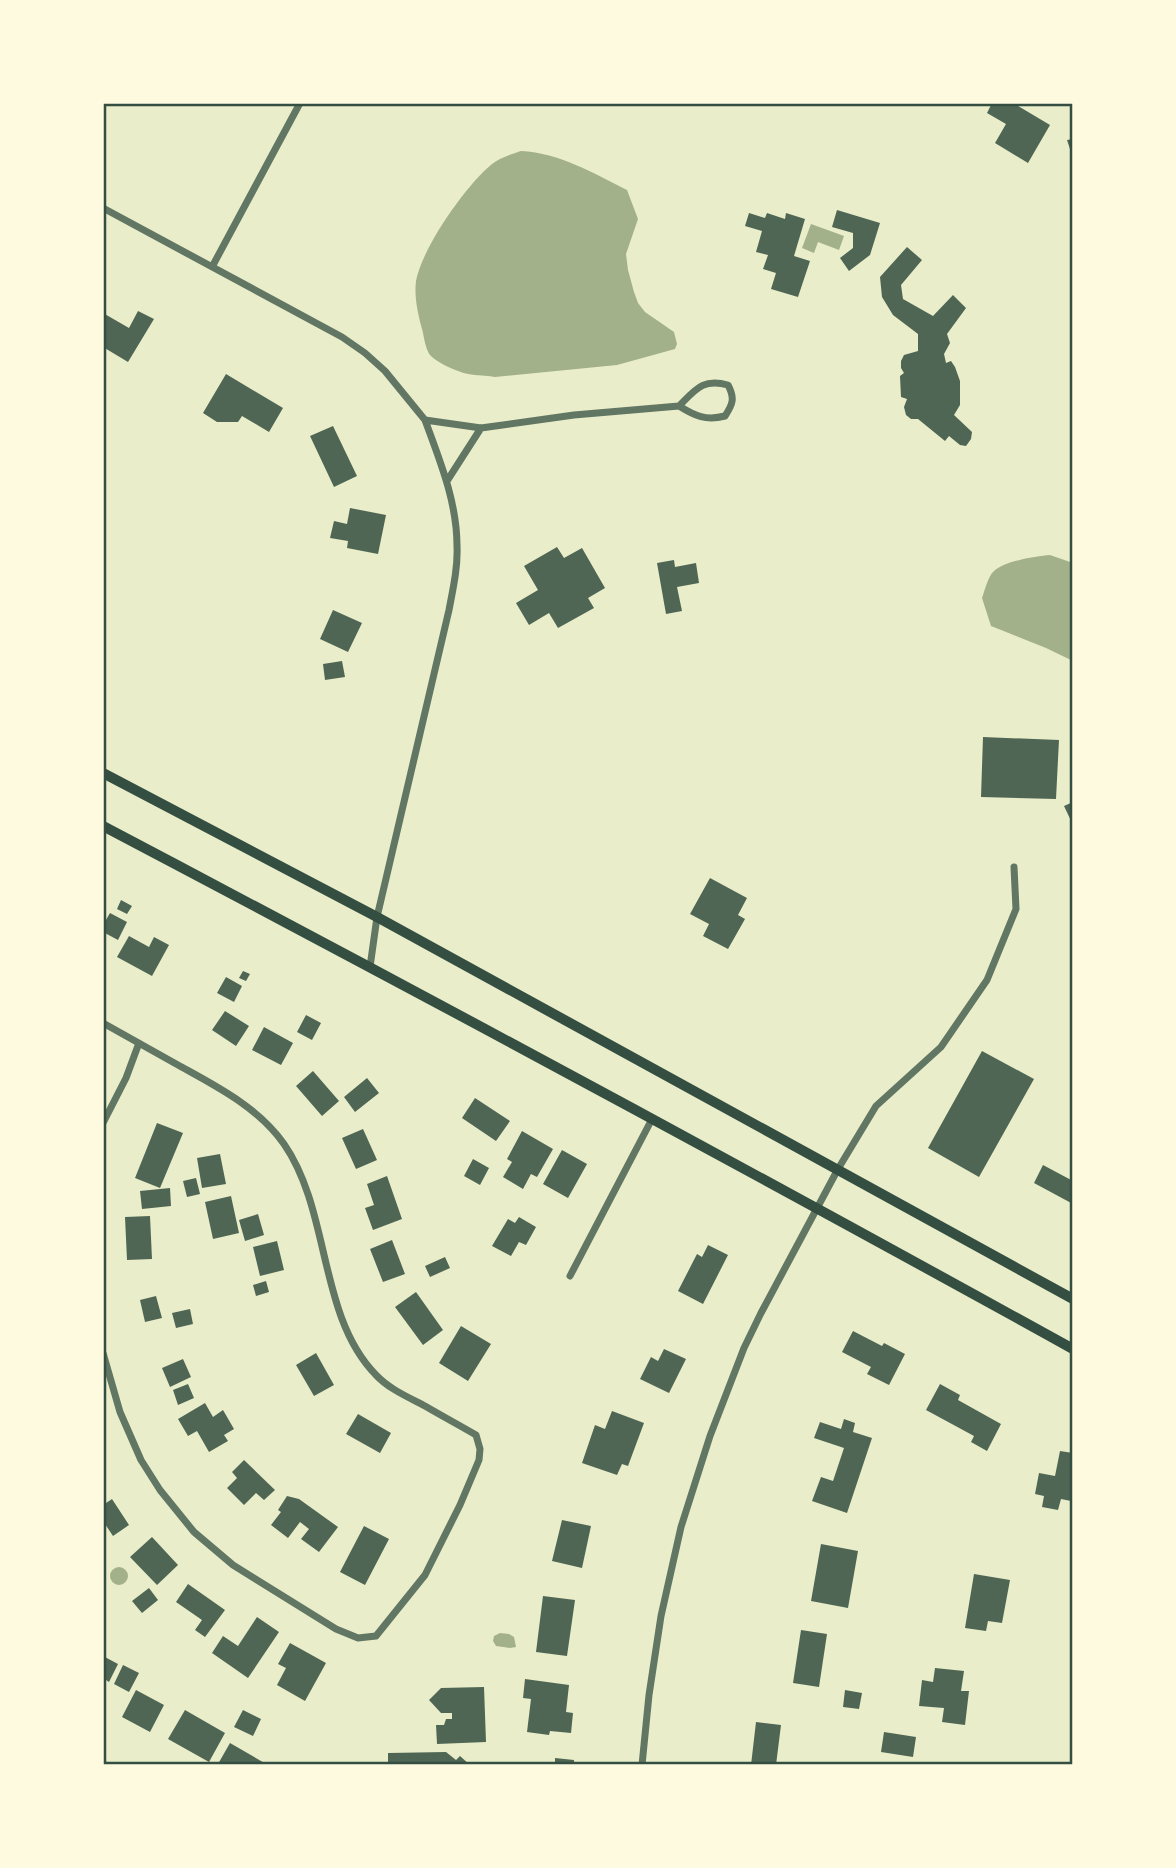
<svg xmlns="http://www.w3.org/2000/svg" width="1176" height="1868" font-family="Raleway,sans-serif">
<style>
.water{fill:#a3b18a}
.building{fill:#4f6655}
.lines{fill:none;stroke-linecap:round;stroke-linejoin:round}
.minor{stroke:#617663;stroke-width:7}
.primary{stroke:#344e41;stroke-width:10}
.neatline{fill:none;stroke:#344e41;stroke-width:2.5}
</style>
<rect width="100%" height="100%" fill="#e9edc9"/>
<!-- water -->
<path class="water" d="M521,151C560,153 593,173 627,190L638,219L626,254L628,270L634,292L638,303L645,312L674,332L677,344L675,349L617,365L495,377C486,375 477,376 468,374C458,372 437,363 430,355C425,348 424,336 422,329C418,314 414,297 416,281C422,248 466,185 492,164C500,158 512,154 521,151Z
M811,224L844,236L839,250L818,242L814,253L802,248Z
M1050,555L1073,563V661L1046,648L991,626L982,598C985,590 988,576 994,571C1005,561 1036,556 1050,555Z
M110 1576a9 9 0 1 1 18 0a9 9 0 1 1-18 0Z
M500,1633L509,1634L514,1637L516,1647L510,1648L496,1646L493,1641L494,1636Z"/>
<!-- building -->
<path class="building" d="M992,103H1013L1050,125L1028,163L995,143L1006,124L987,113Z
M1073,139V155H1072L1067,140Z
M837,210L880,223L870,255L849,271L840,258L853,248V233L832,227Z
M749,213L765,218L767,213L785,219L786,213L805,219L794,256L810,261L798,297L771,289L776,273L763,269L768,255L756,252L762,231L745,226Z
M907,247L922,260L901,285L903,299L933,316L953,295L966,308L947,334L950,343L944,354L946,363L951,361L955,367L960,381V405L954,415L972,432L971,439L966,446L960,445L949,436L945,441L918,419H911L906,415L904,407L907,399L901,397L900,376L904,373L901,368V361L904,355L918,351V334L893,315L882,297L880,277Z
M138,311L154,319L128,362L103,347V313L129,328Z
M226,374L283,408L269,432L242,416L238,422H217L203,413Z
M333,426L357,476L334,487L310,436Z
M350,508L386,515L378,554L347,548L348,541L330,538L334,521L347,524Z
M557,547L564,558L582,548L605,588L588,598L594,608L558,628L549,613L529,625L516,603L538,590L524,566Z
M674,560L675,567L696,563L699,583L677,587L682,611L666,614L657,563Z
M333,610L362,623L348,652L320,639Z
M342,661L345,677L325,680L323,664Z
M983,737L1059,740L1056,799L981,797Z
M1073,802V825L1064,806Z
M710,878L747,898L738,915L745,919L728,949L703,936L709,924L690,914Z
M121,900L132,906L127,914L117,909Z
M110,913L127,922L118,940L103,932V925Z
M129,936L149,947L154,937L169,945L152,976L117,957Z
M243,971L250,974L246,981L239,978Z
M226,977L242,986L234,1002L217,993Z
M225,1011L249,1026L236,1046L212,1030Z
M306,1015L321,1023L312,1040L297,1032Z
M264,1027L293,1043L281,1065L252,1050Z
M982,1051L1034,1079L979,1177L928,1148Z
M313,1071L339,1101L322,1116L296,1086Z
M367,1078L379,1093L355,1112L344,1097Z
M475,1098L510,1121L496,1141L462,1118Z
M157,1123L183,1133L160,1188L135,1178Z
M363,1129L377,1160L356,1169L342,1138Z
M522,1131L553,1149L537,1177L531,1174L523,1189L503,1177L512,1162L507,1159Z
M562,1150L587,1164L568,1198L543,1184Z
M220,1154L226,1184L202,1188L197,1158Z
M473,1159L489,1168L480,1185L464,1176Z
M1043,1165L1073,1181V1204L1034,1183Z
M387,1176L402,1219L373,1230L365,1208L374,1205L367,1184Z
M196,1178L200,1194L187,1197L183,1181Z
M170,1188L171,1206L142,1209L140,1191Z
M231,1196L239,1233L213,1239L205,1202Z
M258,1214L264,1235L245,1241L239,1220Z
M150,1216L152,1259L127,1260L125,1217Z
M519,1217L536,1227L526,1245L519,1242L511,1256L492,1246L508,1219L515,1223Z
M392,1240L405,1274L383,1282L370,1249Z
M277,1241L284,1270L260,1276L253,1247Z
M708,1245L728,1255L703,1304L678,1291L697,1254L702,1257Z
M445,1257L450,1268L430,1277L425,1266Z
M266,1281L269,1292L256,1296L253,1285Z
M416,1292L443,1330L423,1345L395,1307Z
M156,1296L162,1318L145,1322L140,1300Z
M190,1309L193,1324L176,1328L172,1313Z
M461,1326L491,1344L468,1381L439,1363Z
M853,1331L882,1346L884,1343L905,1354L889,1385L867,1374L871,1367L842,1352Z
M664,1349L686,1359L669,1393L640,1379L651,1357L658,1361Z
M316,1353L334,1385L314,1396L296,1365Z
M183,1359L191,1377L170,1387L162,1368Z
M188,1384L194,1398L178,1405L173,1390Z
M940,1384L960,1395L958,1400L1001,1424L987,1451L971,1442L974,1436L926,1410Z
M205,1403L213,1417L223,1410L234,1429L224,1435L228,1441L209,1452L197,1431L188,1436L178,1419Z
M612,1411L644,1423L628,1466L622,1464L617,1475L582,1463L595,1425L605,1429Z
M358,1414L391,1433L380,1453L346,1434Z
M844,1419L855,1423L853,1432L872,1438L847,1513L812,1501L821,1477L833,1481L844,1448L814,1438L820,1422L841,1429Z
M1060,1451L1073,1453V1492L1071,1501L1061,1499L1058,1510L1042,1507L1044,1496L1035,1494L1039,1473L1055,1476Z
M244,1460L275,1490L264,1500L256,1493L244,1505L227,1488L237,1478L232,1472Z
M287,1496L299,1499L338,1527L319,1552L301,1539L309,1529L300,1522L288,1538L271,1525L281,1512L278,1510Z
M112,1499L129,1525L113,1536L103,1521V1505Z
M562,1520L591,1526L582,1568L552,1561Z
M364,1526L389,1539L365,1585L340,1572Z
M152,1537L178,1565L157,1585L130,1557Z
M821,1544L858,1551L848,1608L811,1601Z
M974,1574L1010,1580L1002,1623L988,1621L986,1631L965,1628Z
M188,1584L225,1610L205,1637L195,1630L202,1620L176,1602Z
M149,1588L158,1600L142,1613L132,1601Z
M543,1596L575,1600L567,1656L536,1652Z
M257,1617L279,1632L248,1678L212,1653L223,1636L238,1646Z
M801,1630L827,1634L819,1687L793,1683Z
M290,1643L326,1663L305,1701L277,1685L286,1668L278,1664Z
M103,1656L118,1664L109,1682L103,1678Z
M123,1665L139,1673L129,1692L114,1684Z
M935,1668L964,1671L961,1691H969L965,1725L942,1722L944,1708L919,1706L922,1680L933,1682Z
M525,1679L569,1685L566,1712L573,1713L571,1733L550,1731L549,1735L527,1732L531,1699L523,1698Z
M484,1687L486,1742L437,1744L436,1725H444L446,1719H452V1713H441L429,1700L441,1688Z
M136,1690L164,1705L150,1732L122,1717Z
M845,1690L862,1693L859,1709L843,1707Z
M185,1710L225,1733L209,1762L168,1739Z
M243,1710L261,1719L253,1736L234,1727Z
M756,1722L781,1725L776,1765H751Z
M884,1732L916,1737L913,1757L881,1752Z
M230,1743L268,1765L218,1764Z
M446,1752L456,1760L460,1756L470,1765H388V1753Z
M555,1758L574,1760V1765H555Z"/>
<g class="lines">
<!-- minor -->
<path class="minor" d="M103,208L342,337L365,353L385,371L425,420L481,428L574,415L679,406C695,416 706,421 725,416C733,404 735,398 728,385C703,378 696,389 679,406
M212,267L300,103
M447,481L481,428
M370,967L377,917L449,610C453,589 458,567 457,546C457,502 440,461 425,420
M103,1023C128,1037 153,1051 178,1065C216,1086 258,1107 284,1144C331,1212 318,1316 376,1375C389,1389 408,1397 425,1406C442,1416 459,1425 476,1435L480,1449L479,1460L460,1505L425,1575L376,1636L358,1638L336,1629L233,1565L194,1532L160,1490L141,1460L120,1412L103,1353
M103,1123L126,1078L139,1043
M570,1276L652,1119
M103,1764L105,1765
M642,1765L649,1695L661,1616L681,1527L710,1436L744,1348L761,1313L838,1169L876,1106L941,1047L987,980L1016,909L1014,867"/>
<!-- primary -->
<path class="primary" d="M103,773L377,917L1073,1299
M103,826C428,997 751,1171 1073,1349"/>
</g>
<!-- border -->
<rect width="1176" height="1868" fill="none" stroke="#fefae0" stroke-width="210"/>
<rect x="105" y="105" width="966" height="1658" class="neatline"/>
</svg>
